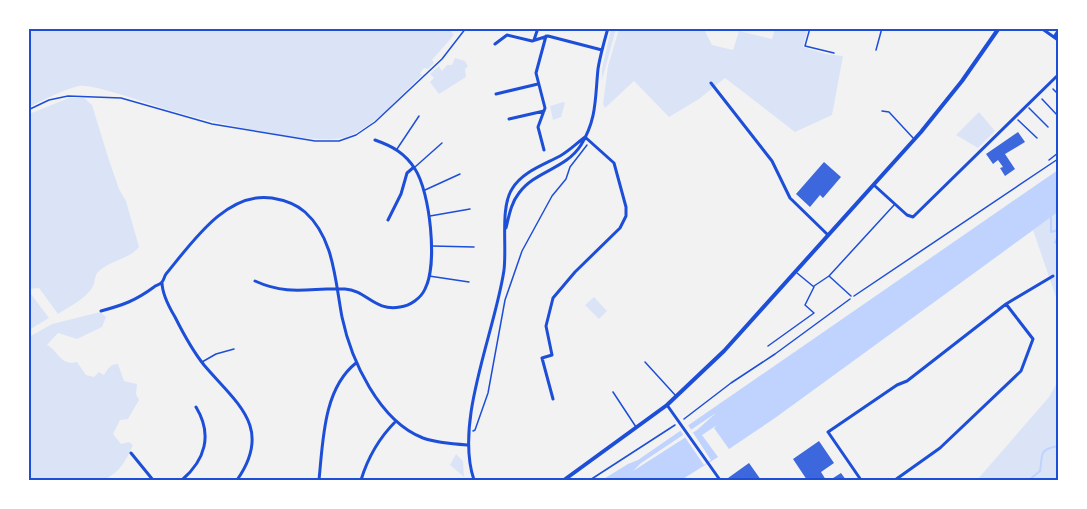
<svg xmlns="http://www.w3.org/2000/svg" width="1087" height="509" font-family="Signika,sans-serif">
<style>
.green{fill:#dbe4f7}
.water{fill:#bfd3fe;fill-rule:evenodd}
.pier{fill:#f2f2f2}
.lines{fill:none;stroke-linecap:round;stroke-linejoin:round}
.stream{stroke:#bfd3fe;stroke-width:2}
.building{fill:#3d67dc}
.path{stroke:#1d4ed8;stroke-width:1.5}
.service{stroke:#1d4ed8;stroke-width:1.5}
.minor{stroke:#1d4ed8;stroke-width:3}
.tertiary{stroke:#1d4ed8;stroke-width:4}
.neatline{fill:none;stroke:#1d4ed8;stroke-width:2}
</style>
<rect width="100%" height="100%" fill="#f2f2f2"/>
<!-- green -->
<path class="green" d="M448,28L454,35L432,60L434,63L428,69L424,68L420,73L422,75C402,94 375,126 349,136C319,149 198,119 162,108C146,103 94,84 79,86C62,90 44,100 29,107L28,29Z
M611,29H616L602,80V69Z
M619,29H699L705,31L712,45L733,50L739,31L772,39L775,29H808L803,47L826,54L843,56L832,115L795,132L725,78L699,99L669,117L634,81L605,108L603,104L608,66Z
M455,58L465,61L468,66L465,69L466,77L439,94L430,82L434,78L430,74L439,66L442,71L447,65H452Z
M69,98H84L92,105L108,157L119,189L126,201L139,247C130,259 111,260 99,271C94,275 96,282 92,288C85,299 69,307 58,314L39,288L29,289V114Z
M563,102L565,103L561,117L553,120L550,106Z
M979,112L995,131L978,148L956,135Z
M1058,212V303L1033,230Z
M28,290L49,318L29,330H28Z
M594,297L607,311L599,319L585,305Z
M100,312L106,317L102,327L77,339L58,333L47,345C59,351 60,366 77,362L86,375L94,377L99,372L104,375C107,370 111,363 118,364L124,381L137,384L136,394L139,400L128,419L120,420L113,434L121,444L129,442L133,445C126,461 120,472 104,480H29V337L52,324Z
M1058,381V480H977L1049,397Z
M456,454L463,461L464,477L450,465Z"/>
<!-- water -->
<path class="water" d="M1058,170V212L775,418L729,449L714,428L717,425L702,435L718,457L681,480H602L628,464L638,460ZM716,413L697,430L633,471L641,463Z"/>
<!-- pier -->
<path class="pier" d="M688,425L711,460L704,465L680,430Z"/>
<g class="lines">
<!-- stream -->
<path class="stream" d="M1051,217V232L1058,230
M1058,237L1055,242L1058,245
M1058,259V268
M1029,480L1040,471C1043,454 1038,450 1058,446"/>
</g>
<!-- building -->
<path class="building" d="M1018,132L1025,142L1005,154L1015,169L1005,176L1000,168L1003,167L998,160L993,164L986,154Z
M824,162L841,177L823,198L820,195L810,207L796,194Z
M819,441L834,463L821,472L826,480H807L793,459Z
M749,463L761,480H730L728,478Z
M841,473L846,480H830Z"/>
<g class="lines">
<!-- path -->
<path class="path" d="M1053,89L1058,94
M1042,99L1058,116
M1029,108L1048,127
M28,110L49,100L68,96L121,98L212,124L315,141H339L356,135L375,122L442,59L466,28
M1018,120L1037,138
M1049,160L1058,153
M854,296L1058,159
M684,419L731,383L775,354L850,299
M473,431L475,430L488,393L505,300L522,251L552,196L566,179L570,167L587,145
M590,480L675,425"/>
<!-- service -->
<path class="service" d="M810,28L805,46L834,53
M876,50L882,28
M882,111L889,112L914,139
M397,149L419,116
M415,167L442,143
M425,190L460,174
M430,216L470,209
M432,246L474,247
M429,276L469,282
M829,276L895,204
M814,286L829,276L851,296
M768,346L814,313L805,305L814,287L797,273
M202,362L216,354L234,349
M645,362L676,396
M613,392L636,427"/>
<!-- minor -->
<path class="minor" d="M1041,28L1058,40
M1054,37L1058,31
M534,40L538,28
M495,44L507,35L532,41L548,36L602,50
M711,83L772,161L790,198L828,235
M496,94L538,84
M509,119L544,111
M544,150L538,127L545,108L536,73L546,36
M875,186L907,215L913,217L1058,75
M388,220L401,194L407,173L414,167
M506,228C509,216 511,203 519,193C535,171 566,169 581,145C597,119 595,98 598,69C600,56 604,42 608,28
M255,281C290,297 312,287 345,289C366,290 375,312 400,307C410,306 421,298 425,289C438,264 430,192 415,169C405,153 392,146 375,140
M162,282C162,294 169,307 175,317C183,333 192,350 204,365C236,403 274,427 237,480
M101,311C123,305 135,301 154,287C156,285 160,285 162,282C164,280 164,277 166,274C191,244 226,191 272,198C284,200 296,204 305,212C334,238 335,280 342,317C351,360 379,421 423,438C437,443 453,444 468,445
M553,399L542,358L552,355L546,326L553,298L575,272L620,228L626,216V207L614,163L585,137
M667,405L720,480
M131,453L153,480
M182,480C205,460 213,435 196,407
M319,480C323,442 323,389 356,363
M361,480C368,457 379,438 396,421
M474,480C454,421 495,332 504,270C507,246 500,208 512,189C522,172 543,165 560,156C569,151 577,143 585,137
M861,480L828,432L897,385L907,381L1006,304L1053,276
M895,480L940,448L1021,371L1033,339L1006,304"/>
<!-- tertiary -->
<path class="tertiary" d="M564,480L667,405L724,351L921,132L962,81L999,28"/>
</g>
<!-- border -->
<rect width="1087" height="509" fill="none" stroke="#ffffff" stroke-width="60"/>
<rect x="30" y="30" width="1027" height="449" class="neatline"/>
</svg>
